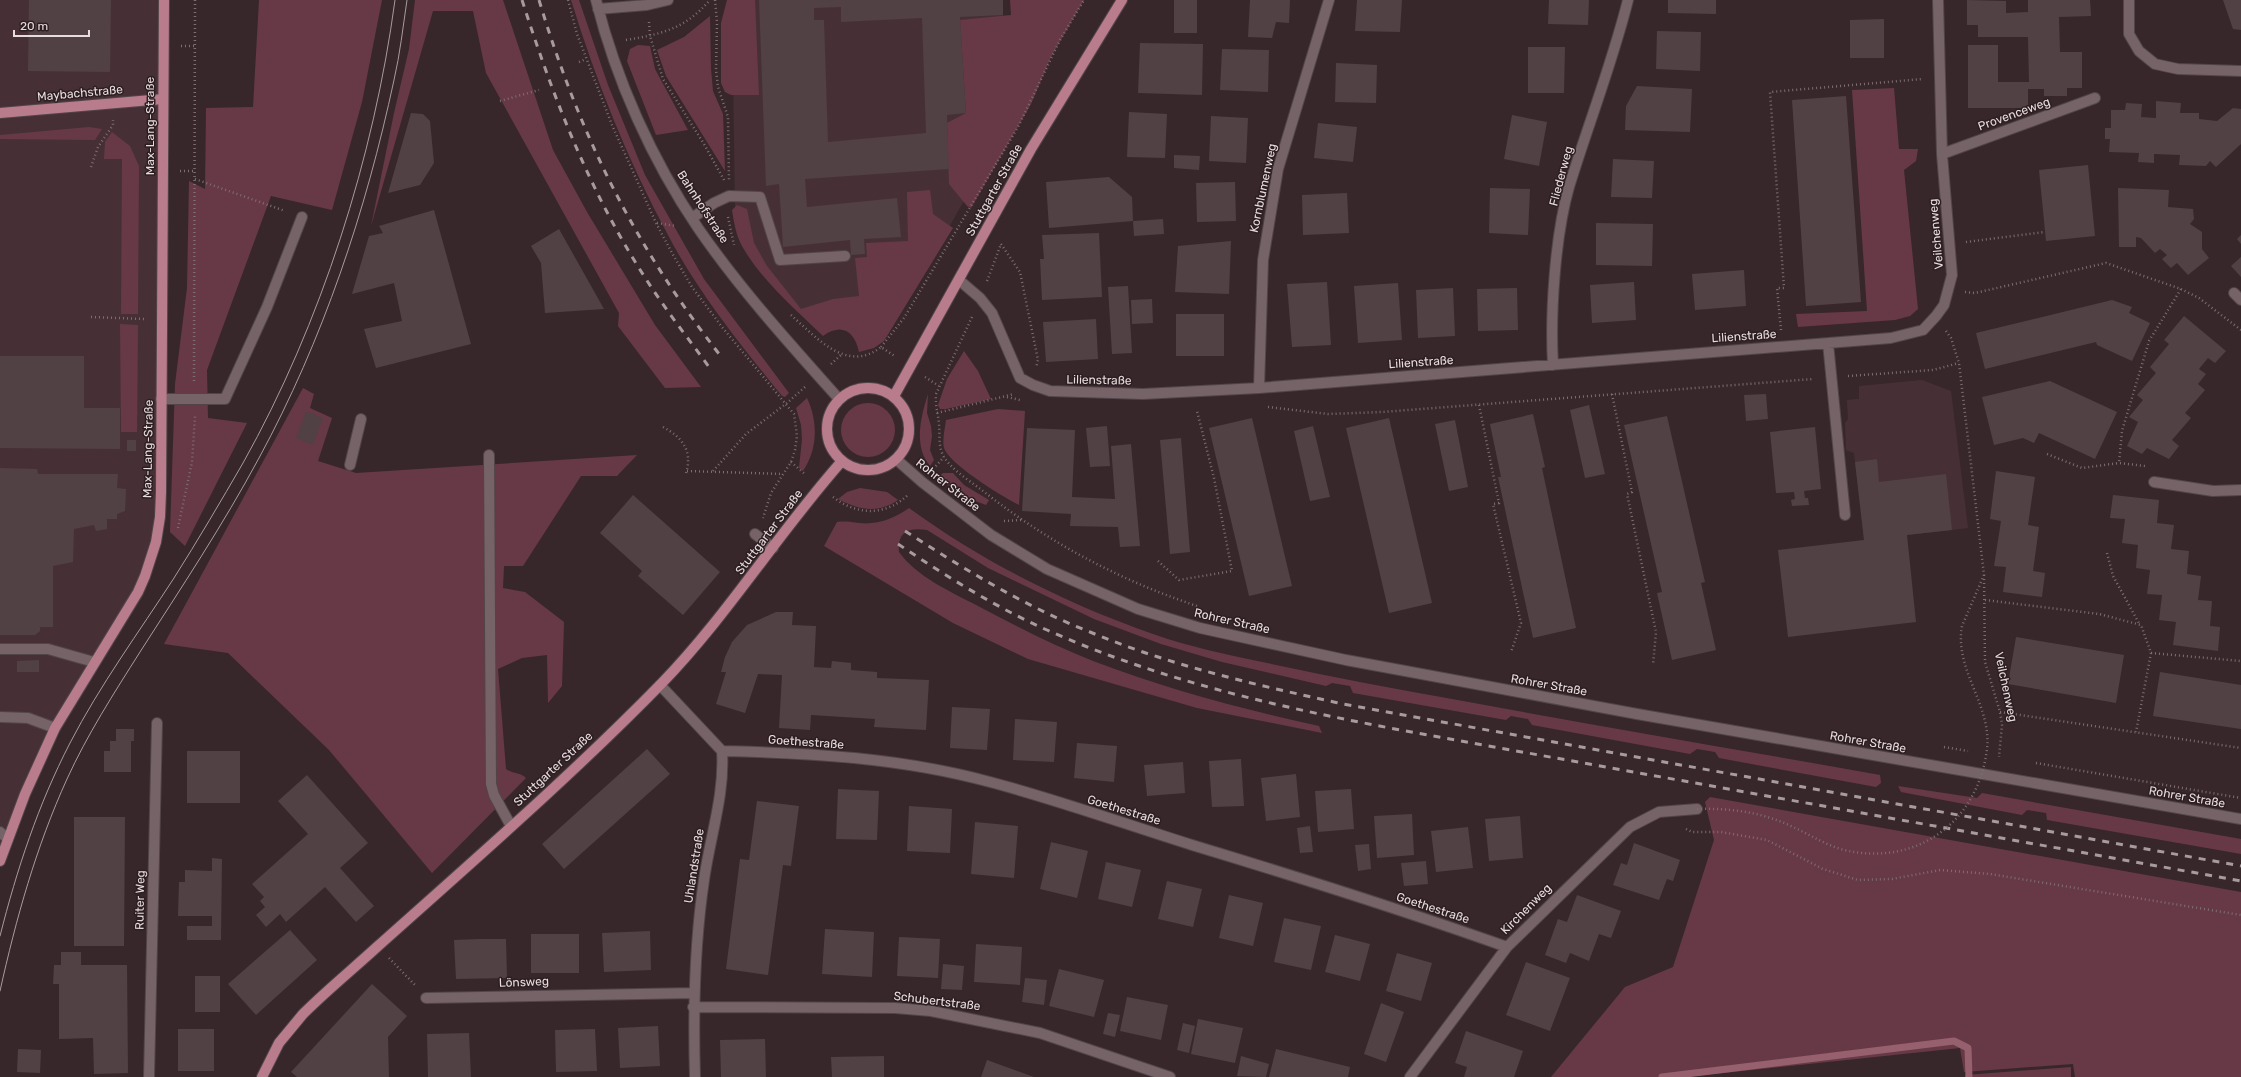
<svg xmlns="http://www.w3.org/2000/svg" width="2241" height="1077" font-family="Rubik,sans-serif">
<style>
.built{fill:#463036}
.green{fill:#673946}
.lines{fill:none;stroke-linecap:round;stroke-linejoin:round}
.stream{stroke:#97606f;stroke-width:7}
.building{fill:#514044;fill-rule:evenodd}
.minor-casing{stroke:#524549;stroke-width:12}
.major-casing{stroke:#524549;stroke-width:12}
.path{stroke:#7c6e71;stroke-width:2.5;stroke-dasharray:1 3;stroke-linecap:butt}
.minor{stroke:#756367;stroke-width:10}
.major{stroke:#b97c8d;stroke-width:10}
.tram{stroke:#a89b9e;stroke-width:1}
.rail{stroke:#a89b9e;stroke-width:3;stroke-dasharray:7 7;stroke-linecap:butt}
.path-bridge{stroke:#7c6e71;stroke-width:2.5;stroke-dasharray:1 3;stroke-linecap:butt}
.labels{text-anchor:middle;stroke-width:3;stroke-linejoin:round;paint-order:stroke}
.street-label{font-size:12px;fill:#e7dcde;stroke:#2d1e22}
</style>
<rect width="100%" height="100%" fill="#37272b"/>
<!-- built -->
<path class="built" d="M0,0H164L161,492L151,560L55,728L0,861Z
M732,0H1003L1004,130L893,326L855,335L846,329H834L823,334L751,253L735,208Z
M1922,380L1951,391L1968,528L1864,540L1854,453L1846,450L1845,423L1848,419L1847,400L1859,399V386Z"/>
<!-- green -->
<path class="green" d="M259,0H382L362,102L332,210L271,196L207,370L208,418L247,423L185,546L170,532L175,384L187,288L189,181L205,189L206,108L253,107Z
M415,0H503L553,150L587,212L655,325L701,387L665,388L618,326L619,313L486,73L473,11H433L371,226L394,113L409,49Z
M571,0H579L608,85L645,175L704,279L789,393L785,397L782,396C742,347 697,291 668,235C628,161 596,81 571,0Z
M727,0H755L759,95H731L725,92L721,83V23Z
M1010,0H1084L1051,57L1031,104L971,208L967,206L949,184L947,123L966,113L960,20L1011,15Z
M710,16L711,69L713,91L723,114L725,171L666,76L657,50L684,37Z
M638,45L650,46L655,69L688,130L656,135L627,61L630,49Z
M1894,88L1899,149H1918L1916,161L1904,170L1918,309L1910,316L1895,320L1798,327L1796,314L1867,311L1852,90Z
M89,127L102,129L95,140L0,139V135Z
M112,132L130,146L139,166L138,314H121L122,159H104L105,142Z
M930,190L933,214L953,228L884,341L874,348L859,352C855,332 842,322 823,336C796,310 761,280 742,246C736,235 734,223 732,210L737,205L747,209L754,243L767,266L801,309L833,299L859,296L855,258L867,257L866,243L908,241L907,192Z
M120,324L138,325L137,432H121Z
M964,351L978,371L991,399L946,409H940L938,405L947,379Z
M303,388L314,394L310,408L332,418L318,461L356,473L637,455L617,476H581L523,566H504L503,588L525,592L564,622L562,686L548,703L547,655L522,658L498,669L506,769C513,774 520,772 526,778L432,873L329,750L228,653L164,644Z
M928,394L927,413L931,426L932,436L930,450L934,460L930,466C913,446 921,416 928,394Z
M807,398C818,421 818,449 803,471L799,468L802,439L801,425L796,408Z
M841 430a27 27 0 1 1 54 0a27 27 0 1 1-54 0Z
M998,409L1025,411L1019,505C1003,497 949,464 944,448C942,440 945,428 946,420Z
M943,473H953L964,485L989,500L986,505L960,495L938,477Z
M860,488L887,492L898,500C878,514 859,510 838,499L847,492Z
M909,508C983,562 1067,604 1153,634C1190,647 1229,655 1267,663C1332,677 1397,689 1463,701C1602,727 1741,750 1880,775L1881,783L1876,787L1719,758L1715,752L1697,749L1690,754L1532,725L1528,719L1511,716L1506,720L1353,693L1350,686L1332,683L1326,686L1222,662L1161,644L1094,619L988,568L927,530C908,527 897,532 899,552C917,577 951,592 978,606C1016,626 1053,645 1093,661C1166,689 1242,709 1319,726L1322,733L1197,708L1028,659L953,623L824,546L837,522C845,521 851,522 859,523C878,525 893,519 909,508Z
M1898,786L1977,798L1982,793L2241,839V854L2047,820L2046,813L2027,810L2022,815L1901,792Z
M1710,797L2241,892V1077H2075L2073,1064L1964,1072L1960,1048L1686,1077H1551L1625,987L1673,967L1714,840L1705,802Z
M2071,1067V1077H1965V1075Z"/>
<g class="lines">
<!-- stream -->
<path class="stream" d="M1662,1077L1954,1041L1968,1048L1969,1077"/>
</g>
<!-- building -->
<path class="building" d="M29,0H111L110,72L28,71Z
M759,0H1003V15L960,17L966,113L947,115L949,169L805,179L807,207L897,198L901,237L864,239L865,254L851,255L850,240L783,247L779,184L766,186ZM841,7V22L922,18L926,133L828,142L824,20H814V8Z
M1174,0H1197V33H1174Z
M1250,0H1290L1289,23L1276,22L1272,38L1248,37Z
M1357,0H1402L1400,32L1355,31Z
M1549,0H1589L1588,25L1548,24Z
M1668,0H1716V14L1668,13Z
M1967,0L2006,1V13L2028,12V0H2090L2091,16L2059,17L2060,52H2082V88H2067V96H2044V89H2028V108H1968V45H1998V82H2029L2028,37H1978V25H1967Z
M2223,0H2241V30L2233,29Z
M1884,19V58H1850V20Z
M1657,31L1701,32L1700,71L1656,69Z
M1140,43L1203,44L1202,95L1138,93Z
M1528,47H1565L1564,93H1528Z
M1222,49L1269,50L1268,92L1220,90Z
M1336,63L1377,65L1376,103L1335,102Z
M1637,86L1692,89L1690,132L1625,130L1626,106Z
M1846,96L1861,302L1806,306L1792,100Z
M2156,101L2181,103L2180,113H2199V119L2217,121L2233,108L2241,109V144L2216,167L2210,161L2206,166L2179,165L2180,155L2154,154V163L2138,162L2139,153L2109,152L2110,139H2105V128H2111V110H2125L2126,103L2142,104L2141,117L2156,118Z
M1129,112L1167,114L1165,158L1127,157Z
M411,113L423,114L430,121L434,163L420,185L388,193Z
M1512,115L1547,122L1539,166L1504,159Z
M1211,116L1248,118L1246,163L1209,161Z
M1318,123L1357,127L1353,162L1314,158Z
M1174,155L1200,156L1199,170L1174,168Z
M1613,159L1654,161L1652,198L1611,197Z
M2088,165L2095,236L2046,241L2039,170Z
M1109,177L1132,197L1133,221L1049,228L1046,182Z
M1235,182L1236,221L1197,222L1196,183Z
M1490,188L1530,189L1528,235L1489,233Z
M2118,188L2169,190L2168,207L2193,209L2194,219L2190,224L2202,232V249L2209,258L2188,275L2177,263L2171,268L2162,259L2167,255L2160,249L2155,253L2141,238L2136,237V247H2119Z
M1347,193L1349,233L1303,235L1302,195Z
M434,210L471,344L376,368L364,329L402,321L394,283L352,294L369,236L383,233L379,226Z
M1163,219L1164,234L1134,236L1133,221Z
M1596,223L1653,224L1652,266L1596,265Z
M559,229L604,309L545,313L541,263L531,246Z
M1099,233L1102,297L1042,300L1040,259H1044L1042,235Z
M2241,235V244L2237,239Z
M1231,241L1229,294L1175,292L1178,246Z
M2241,257V277L2231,266Z
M1744,270L1746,306L1695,310L1692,274Z
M1327,282L1331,345L1292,347L1287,284Z
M1634,282L1636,320L1592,323L1590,285Z
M1398,283L1402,340L1358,343L1354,286Z
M1128,286L1132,353L1112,354L1108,287Z
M1453,288L1455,336L1418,338L1416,290Z
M1517,288L1518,330L1478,331L1477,289Z
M1152,299L1153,323L1132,324L1131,300Z
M2112,300L2132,307L2129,313L2150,323L2132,361L2097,345L2096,342L1985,369L1976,333Z
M1176,314H1224V356H1176Z
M2184,316L2226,351L2215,363L2208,358L2199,369L2206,374L2198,384L2205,390L2185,413L2191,418L2172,440L2179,446L2169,459L2147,448L2142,454L2127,446L2138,422L2129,417L2143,400L2137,395L2156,373L2150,367L2169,344L2164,340Z
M1096,319L1098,359L1046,362L1043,322Z
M0,356H84V408H120V449L0,448Z
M2050,381L2117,412L2095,459L2039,433L2034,443L2023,438L1994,445L1982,397Z
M1766,394L1768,419L1746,421L1744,395Z
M1589,405L1605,474L1585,478L1570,410Z
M306,411L323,418L313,445L296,438Z
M1533,414L1545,467L1542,468L1576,628L1533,638L1498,477H1501L1490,424Z
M1667,416L1705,582L1701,583L1716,650L1672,660L1657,593L1662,592L1624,425Z
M1252,418L1292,586L1249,596L1209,428Z
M1389,418L1432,603L1389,613L1346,428Z
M1455,420L1468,487L1449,491L1435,424Z
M1107,426L1110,466L1090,467L1086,428Z
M1313,426L1330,497L1310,501L1294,431Z
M1815,427L1821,489L1804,491L1805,498H1808L1809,505L1792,506L1791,500L1795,499L1794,492L1776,493L1770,432Z
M1027,428L1075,430L1072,497L1115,499L1111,446L1131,444L1140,546L1120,547L1118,527L1070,526L1071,514L1022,511Z
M1181,438L1190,552L1170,554L1160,440Z
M127,440H136V451H127Z
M1877,459L1879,482L1946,474L1952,530L1907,535L1916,622L1788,637L1778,550L1864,540L1855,462Z
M0,468L37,469L38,474H118L117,488L126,489L125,511L117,514V519H107V529L96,531L94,525L74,529L73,562L53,566V627H40V631L35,635H0Z
M1996,471L2035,477L2028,525L2039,527L2033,571L2045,573L2042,597L2003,592L2006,567L1994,566L2001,521L1990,519Z
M633,495L720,572L683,615L638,576L642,571L600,533Z
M2113,495L2159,500L2157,523L2174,525L2171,549L2189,551L2187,574L2201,576L2198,600L2212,601L2210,626L2220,627L2218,651L2173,645L2176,622L2159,620L2162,595L2147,594L2150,570L2136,568L2138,545L2122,543L2125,519L2110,518Z
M776,612H793L792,625L816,626L814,667L831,668L832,661L851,663V670L877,672V678L929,680L926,730L874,727L875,719L811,715L810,730L779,728L782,675L758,674L745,713L716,704L726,672H721L725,657L732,642L747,625Z
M2016,637L2124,655L2116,703L2008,684Z
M39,660V672H17V661Z
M2160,672L2241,685V729L2153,716Z
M952,707L990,709L987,750L950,748Z
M1015,719L1057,722L1054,762L1013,760Z
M116,729H134V741H131V772H104V751H110V741H116Z
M1077,743L1117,746L1114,782L1074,778Z
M647,749L670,774L564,869L542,844Z
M187,751H240V803H187Z
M1241,759L1244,806L1212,807L1209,761Z
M1183,762L1185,793L1147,796L1144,765Z
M1296,774L1300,817L1266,821L1261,778Z
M307,775L368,843L340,868L374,906L356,922L325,887L286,922L280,914L266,927L256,915L265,907L260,901L264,897L252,884L308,834L278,801Z
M838,789L879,791L877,840L836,839Z
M1351,789L1354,829L1318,832L1315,791Z
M757,801L799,806L791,866L783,865L768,975L726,969L740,859L749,860Z
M909,806L952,809L950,853L907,851Z
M1412,814L1414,855L1377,858L1374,816Z
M1520,816L1523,858L1489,861L1485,819Z
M74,817H125L124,946H74Z
M975,822L1018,826L1014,878L971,874Z
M1310,826L1313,852L1300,853L1297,828Z
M1468,827L1473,868L1436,872L1431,831Z
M1051,842L1088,851L1077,898L1040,889Z
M1634,843L1680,860L1673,881L1667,879L1659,900L1613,885L1621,863L1627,865Z
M1369,844L1371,869L1358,871L1355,845Z
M212,858L222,859L221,940H187V926H212V916H178L179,882H185V870L212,871Z
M1426,861L1428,884L1404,886L1401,863Z
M1106,862L1141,870L1132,907L1098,899Z
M1167,881L1202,889L1193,927L1158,919Z
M1229,895L1263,903L1253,946L1219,938Z
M1577,895L1621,911L1611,938L1599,934L1589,961L1570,953L1566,963L1545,955L1558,919L1567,922Z
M1284,918L1321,926L1311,970L1274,962Z
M825,929L874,932L872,977L822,974Z
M290,930L317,960L256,1015L228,984Z
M650,931L651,970L604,972L602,933Z
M531,934H579V973H531Z
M1335,935L1370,944L1360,981L1325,972Z
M899,937L940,939L938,978L897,976Z
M480,939H506L507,978L456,979L454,940Z
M976,944L1022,947L1020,985L974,982Z
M61,952H81V965H127L128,1073L94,1074L93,1038L59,1039V984H53L54,965H61Z
M1397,953L1432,963L1421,1001L1386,991Z
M1526,962L1570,978L1550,1031L1506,1015Z
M943,964L964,966L962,990L941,989Z
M1059,969L1104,980L1094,1017L1049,1006Z
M195,976H220V1012H195Z
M1025,978L1047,980L1044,1005L1022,1002Z
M372,984L407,1016L388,1037L389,1077H297L291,1072Z
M1127,997L1168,1005L1161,1040L1120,1031Z
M1381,1003L1404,1012L1386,1062L1364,1054Z
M1108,1013L1120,1015L1115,1037L1103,1034Z
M1198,1019L1243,1028L1235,1063L1191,1054Z
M1183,1023L1195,1026L1189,1053L1177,1050Z
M658,1026L660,1066L620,1068L618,1028Z
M178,1029H214V1071H178Z
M595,1029L597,1071L556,1072L555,1030Z
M1466,1031L1523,1051L1514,1077H1464L1467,1067L1455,1063Z
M469,1033L471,1077H428L427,1034Z
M765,1039L766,1077H721L720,1040Z
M18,1049L41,1050L40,1073L17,1072Z
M1276,1049L1350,1067L1348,1077H1269Z
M884,1056V1077H832L831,1057Z
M1241,1056L1269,1064L1266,1077L1237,1076Z
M987,1060L1034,1077H981Z"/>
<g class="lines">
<defs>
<path id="minor" d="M596,0C616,80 652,160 698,228C740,289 790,344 839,399
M2129,0V34L2139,51L2155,64L2178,69L2241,71
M598,9L647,5L668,0
M1942,154L2095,98
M692,218L714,203L729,196L760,197L780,260L845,256
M959,280L980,298L992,313L1020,378L1033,385L1050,391L1143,394L1259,388L1891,338L1923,330L1936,316L1944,305L1952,275L1942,154L1938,0
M2234,293L2241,300
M1828,343L1845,515
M1553,365C1550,314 1555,236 1569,187C1588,125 1612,64 1628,0
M1259,388L1263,260L1278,169L1329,0
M161,399H225L267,307L302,217
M489,455L491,784L494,795L511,826
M896,459L922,482L991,535L1047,569L1138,609L1200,628L1346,660L1637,714L2241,819
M350,465L361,419
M2154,482L2213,491L2241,490
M755,534L773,548
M0,649H48L94,662
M660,685L722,751C725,794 710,837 704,880C694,947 693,1010 695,1077
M0,717L28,718L55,728
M722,751C812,753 902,758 990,782C1058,800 1125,824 1192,845C1298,877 1403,910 1507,947
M0,832L8,839
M426,998L693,993
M693,1007L895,1008L931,1011L1040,1033L1170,1077
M149,1077L157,723
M1410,1077L1507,947L1630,827L1659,812L1697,809"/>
<path id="major" d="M0,113L163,99
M827 429a41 41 0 1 1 82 0a41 41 0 1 1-82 0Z
M894,396L1031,149L1122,0
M0,861L25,794L55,728L138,592L145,576L156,542L160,517L161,492L164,0
M262,1077L279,1043L303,1014C327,990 353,969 378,946C473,861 571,776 661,684C728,615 778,533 842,461"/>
</defs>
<!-- minor casing -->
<use href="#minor" class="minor-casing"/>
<!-- major casing -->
<use href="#major" class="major-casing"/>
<!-- path -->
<path class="path" d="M568,0L577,34L612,125L656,223L672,253L692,287L722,327L794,414L797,436L795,450L791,462L771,493L763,518
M715,0L717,22L716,70L718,87L728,117L729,180
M649,22L650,36L663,79L704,144L724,180
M626,40C662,34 685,29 710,0
M181,46H195
M579,62L586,59
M500,101L539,90
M91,167L98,147L113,125V120
M180,171H195
M195,179L285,211
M728,217L734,245
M657,223L676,226
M1966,242L2045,232
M1001,244L1020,272L1038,360L1036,368
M987,281L1001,244
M2181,289L2199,298L2241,330
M1965,292L1975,293L2106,263L2181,289L2149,341L2122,431L2119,463L2145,466
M791,315C816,337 847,374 881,347L896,357
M91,317L144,319
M972,317L936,394C935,406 938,413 939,424C940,435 938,447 944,457C953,471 970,481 983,491C1048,542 1119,580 1197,606
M1781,330L1777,288H1784L1770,92L1923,79
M1946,331L1951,338L1959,363L1984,575L1962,626
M881,347L904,318L1018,127L1060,40L1084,0
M831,364L841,355
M1848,376L1933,370L1959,363
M925,377L939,386
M194,381L195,0
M1612,394L1632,492L1627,494L1656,632L1653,665
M1007,397L1020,400
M1479,405L1499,503L1493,504L1521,623L1511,652
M1268,407L1328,414L1382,412L1813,379
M937,413L1014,394
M663,427C682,437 693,451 686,473
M2047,454L2082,468L2119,463
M791,462L806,475
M933,469L944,457
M687,471L783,474
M713,471L746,434L787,403L805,387
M833,497C858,516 886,516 909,494
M1004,521L1021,520
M178,528L192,462L195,416
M2107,553L2113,576L2140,625
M1158,561L1179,580L1232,571L1214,478L1197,411
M1984,575L1985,662L2000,712L2002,725L1999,757
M1985,600L2099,614L2141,625L2151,653L2136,732
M2151,653L2241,661
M2000,712L2241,748
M1944,747L1968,751
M2036,763L2241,798
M1686,829L1692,832H1721L1767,840L1823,869L1858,880L1892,879L1940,870L1990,874L2241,915
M389,958L415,985"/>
<!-- minor -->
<use href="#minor" class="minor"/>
<!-- major -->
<use href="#major" class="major"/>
<!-- tram -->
<path class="tram" d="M0,936C17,869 38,805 70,743C100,685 139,632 174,578C198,540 221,501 243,463C321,324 374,157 395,0
M0,991C16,919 36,847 67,779C87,735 114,693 140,652C181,588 223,525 259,458C323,340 366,211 394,80C400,54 403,27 407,0"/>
<!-- rail -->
<path class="rail" d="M522,0C553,97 590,193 646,279C665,309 688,338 709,367
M539,0C580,136 635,247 723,359
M905,531C964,569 1024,606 1090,632C1171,666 1257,685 1343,704L2241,866
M898,544C946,576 995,607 1047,630C1170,685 1301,712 1433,736L2241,881"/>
<!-- path-bridge -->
<path class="path-bridge" d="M1697,809C1730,808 1761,812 1791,826C1809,834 1825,845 1844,850C1917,867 1978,822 1987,749C1992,705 1954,670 1962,626"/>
</g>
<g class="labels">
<!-- street labels -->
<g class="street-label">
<text transform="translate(80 93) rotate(-5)" y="4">Maybachstraße</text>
<text transform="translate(2014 114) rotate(-20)" y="4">Provenceweg</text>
<text transform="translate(150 126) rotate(-90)" y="4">Max-Lang-Straße</text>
<text transform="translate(1561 176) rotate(-75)" y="4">Fliederweg</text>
<text transform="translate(1263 188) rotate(-78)" y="4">Kornblumenweg</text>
<text transform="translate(994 190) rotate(-61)" y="4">Stuttgarter Straße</text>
<text transform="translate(703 207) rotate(57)" y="4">Bahnhofstraße</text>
<text transform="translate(1936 234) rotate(-95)" y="4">Veilchenweg</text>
<text transform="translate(1744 336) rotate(-4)" y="4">Lilienstraße</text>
<text transform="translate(1421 362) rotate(-4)" y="4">Lilienstraße</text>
<text transform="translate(1099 380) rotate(1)" y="4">Lilienstraße</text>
<text transform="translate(148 449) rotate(-89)" y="4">Max-Lang-Straße</text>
<text transform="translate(948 485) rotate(38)" y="4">Rohrer Straße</text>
<text transform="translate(769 532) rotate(-53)" y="4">Stuttgarter Straße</text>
<text transform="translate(1232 621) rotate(13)" y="4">Rohrer Straße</text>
<text transform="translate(1549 685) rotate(10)" y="4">Rohrer Straße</text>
<text transform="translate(2006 687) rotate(78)" y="4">Veilchenweg</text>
<text transform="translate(806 742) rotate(4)" y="4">Goethestraße</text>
<text transform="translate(1868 742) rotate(10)" y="4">Rohrer Straße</text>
<text transform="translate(553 769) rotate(-43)" y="4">Stuttgarter Straße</text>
<text transform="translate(2187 797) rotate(10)" y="4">Rohrer Straße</text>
<text transform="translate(1124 810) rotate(17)" y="4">Goethestraße</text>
<text transform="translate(694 866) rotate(-81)" y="4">Uhlandstraße</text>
<text transform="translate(140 900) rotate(-89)" y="4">Ruiter Weg</text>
<text transform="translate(1433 908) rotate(18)" y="4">Goethestraße</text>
<text transform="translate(1526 909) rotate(-45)" y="4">Kirchenweg</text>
<text transform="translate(524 982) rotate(-2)" y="4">Lönsweg</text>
<text transform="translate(937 1001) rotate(7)" y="4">Schubertstraße</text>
</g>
</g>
<!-- scale -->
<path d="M14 30v6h75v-6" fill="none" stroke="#e7dcde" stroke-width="2"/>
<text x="20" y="30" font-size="12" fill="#e7dcde" stroke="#2d1e22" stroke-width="3" paint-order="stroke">20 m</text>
</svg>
